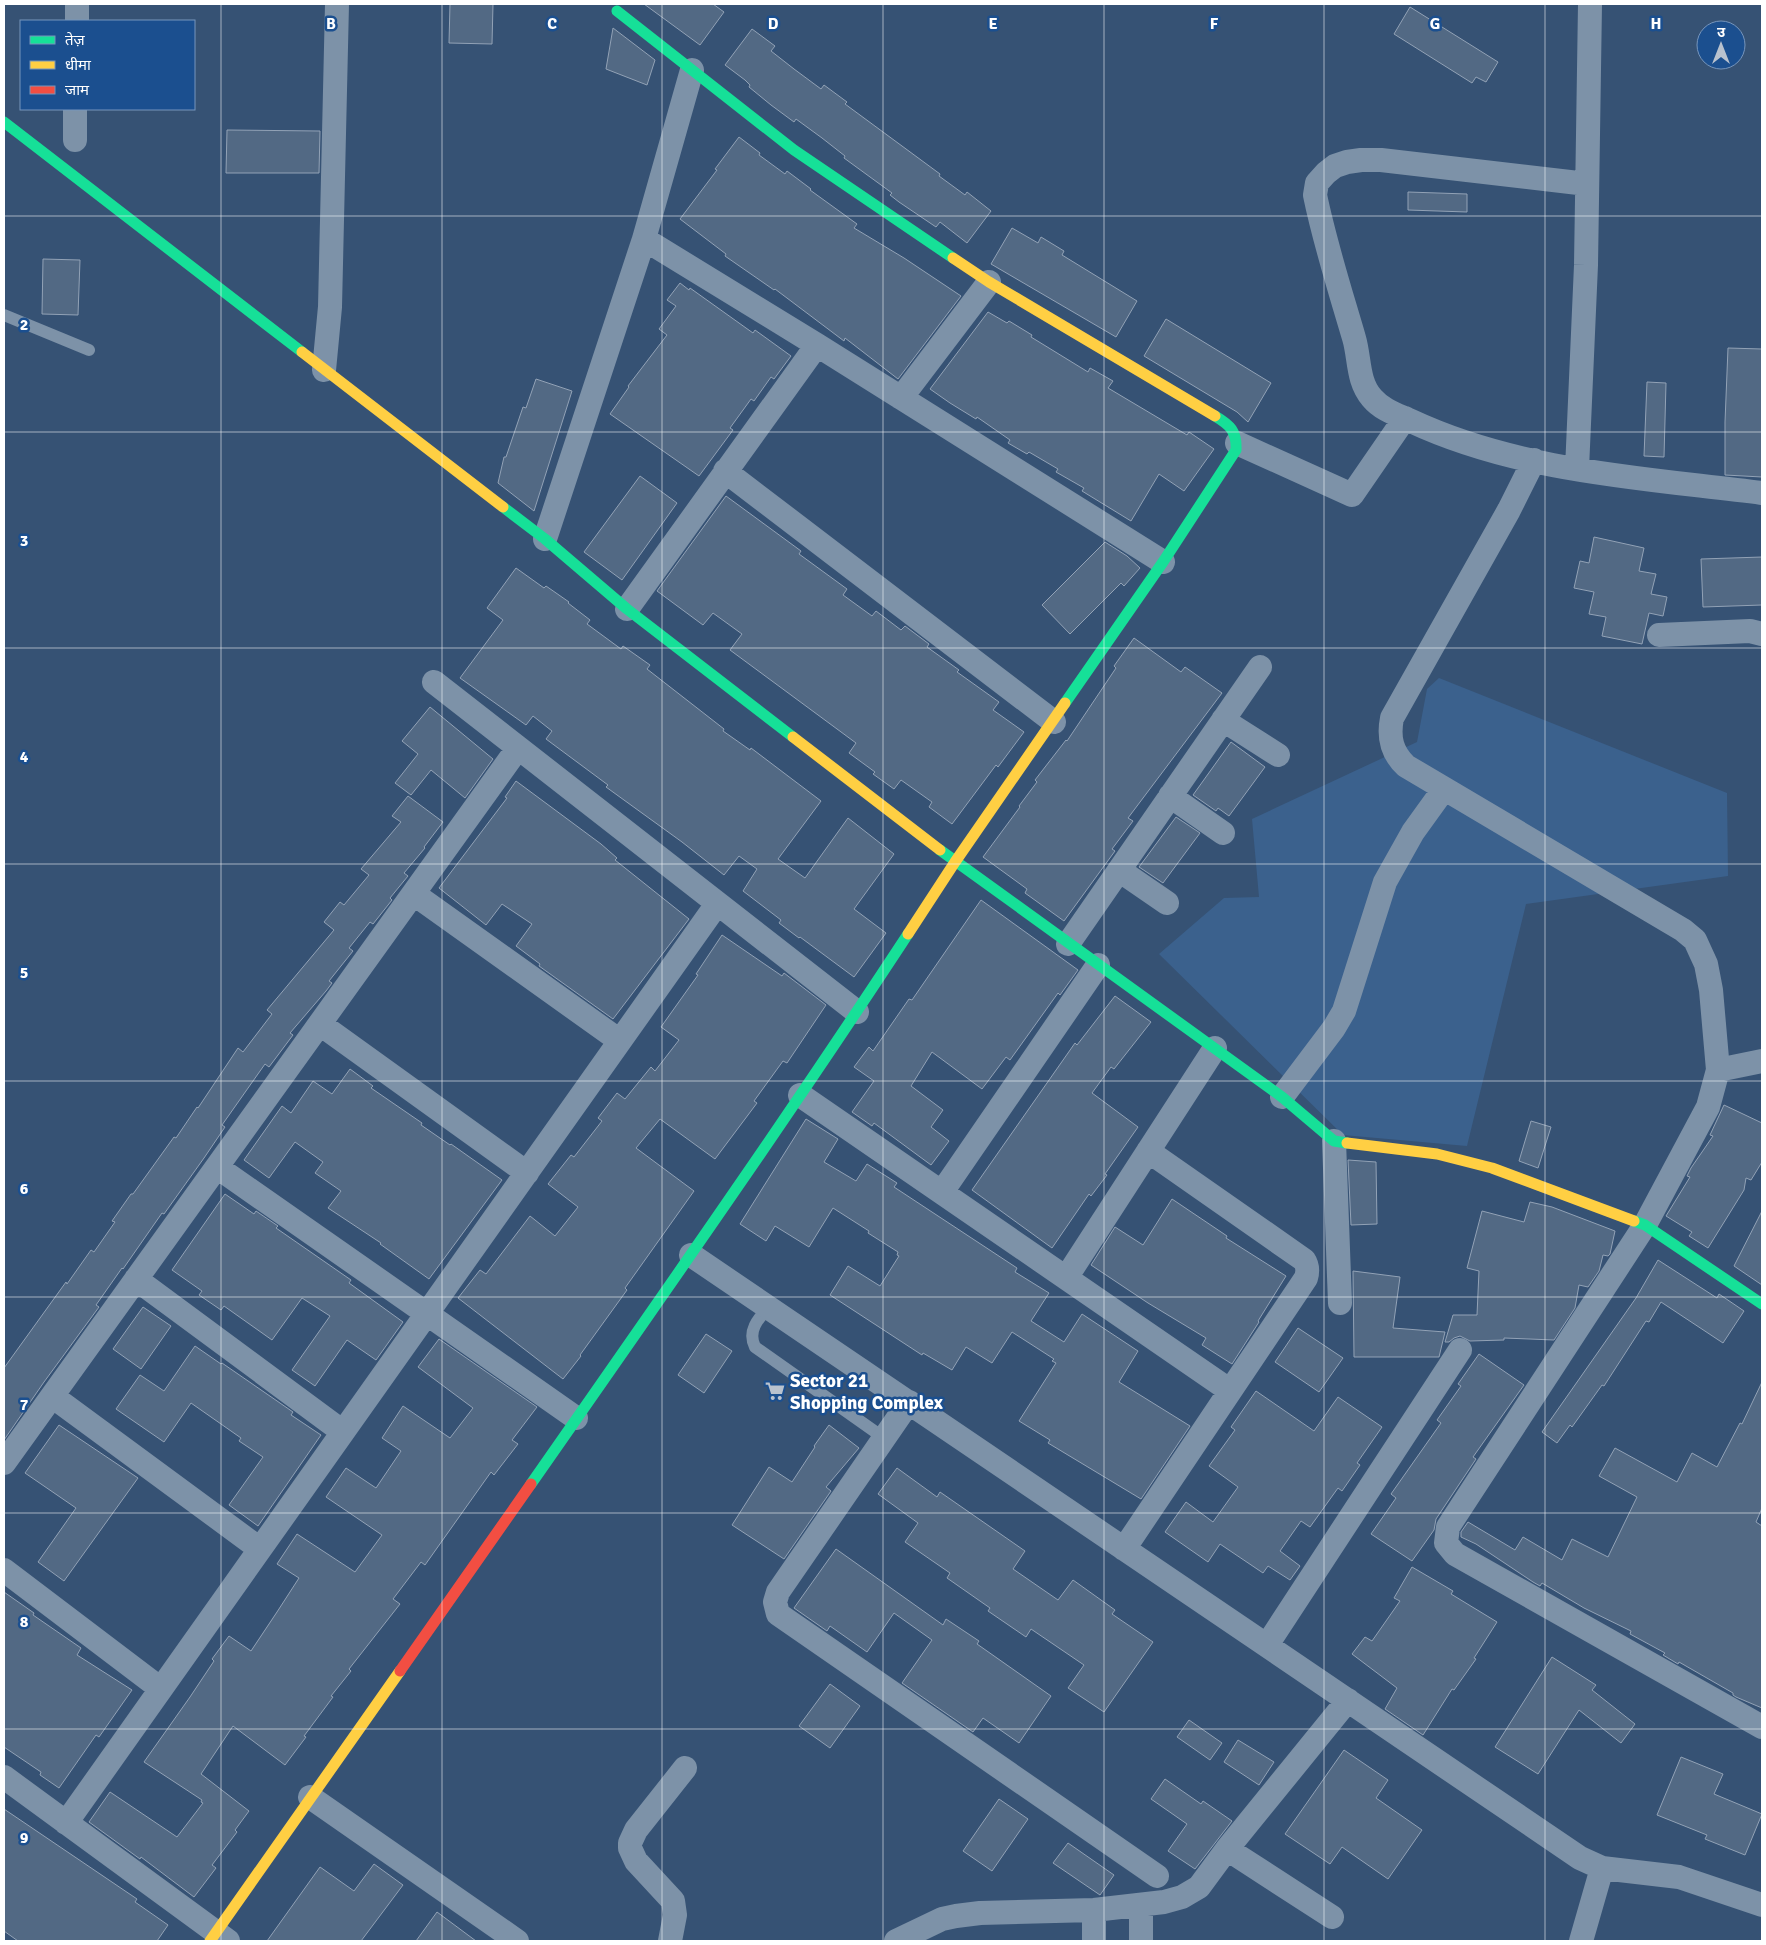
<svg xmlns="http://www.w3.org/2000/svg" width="1766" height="1945" font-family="Signika,'Noto Sans Devanagari',sans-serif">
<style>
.water{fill:#3b618d}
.building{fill:#526984;stroke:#92a2b6}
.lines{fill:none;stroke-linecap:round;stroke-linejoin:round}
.lane{stroke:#7d92a8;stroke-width:12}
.street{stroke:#7d92a8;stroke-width:24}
.fast{stroke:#16e098;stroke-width:11}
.slow{stroke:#ffcf43;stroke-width:11}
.jam{stroke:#f24e42;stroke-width:11}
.grid{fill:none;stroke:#fff;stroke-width:1;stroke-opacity:0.55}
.labels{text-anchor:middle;stroke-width:5;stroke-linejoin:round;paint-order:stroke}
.poi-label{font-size:19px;font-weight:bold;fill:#fff;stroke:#1b4f8f;text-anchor:start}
.grid-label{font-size:16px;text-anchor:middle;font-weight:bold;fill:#fff;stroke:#1b4f8f;stroke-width:5;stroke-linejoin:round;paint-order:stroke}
</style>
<rect width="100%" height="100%" fill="#365274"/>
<!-- water -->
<path class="water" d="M1439,678L1727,793L1728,876L1526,904L1467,1146L1343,1135L1159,954L1224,898L1259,897L1252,819L1417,742L1427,689Z"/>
<!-- building -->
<path class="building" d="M450,4H493L492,44L449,43Z
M644,4H713L724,12L700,45Z
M1410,7L1498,62L1486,82L1476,77L1472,83L1394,34Z
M613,28L655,60L647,85L606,69Z
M752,29L775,46L771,51L794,69L821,89L824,85L847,102L845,104L940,174L939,176L965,195L967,192L991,211L967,243L940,222L936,227L899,202L890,195L892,193L844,158L845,156L822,138L796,119L794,122L771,105L749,87L750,85L745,80L725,65Z
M227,130L320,131L319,173H226Z
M739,137L760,153L759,155L785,174L787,171L811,189L810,190L857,224L854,228L904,258L961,296L898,379L845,338L844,341L775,289L774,290L725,256L726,254L680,219L717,170L715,169Z
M1408,192L1467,194V212L1408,210Z
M1012,228L1038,243L1041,237L1064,251L1062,255L1137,301L1116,337L991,264Z
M43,259L80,260L78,315L42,314Z
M680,283L689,290L690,288L753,333L755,330L791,356L774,379L771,377L754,401L751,399L730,428L733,430L699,476L610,414L629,387L628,386L667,335L659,329L676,306L667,300Z
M988,312L1007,323L1009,321L1032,335L1031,337L1088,372L1090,368L1113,381L1108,388L1187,435L1189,432L1214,449L1184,491L1159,474L1131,521L1082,491L1084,488L1056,472L1058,469L1029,452L1027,454L1008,443L1010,440L977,417L976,419L950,403L930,389Z
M1166,319L1271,383L1248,422L1237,412L1144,356Z
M1728,348L1762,349V477L1725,475V422Z
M536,379L572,391L534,511L498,483L504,457H506L523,407L526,408Z
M1647,382L1666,383L1664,457L1644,456Z
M640,476L677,503L622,580L584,552Z
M726,496L801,551L799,554L847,589L843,595L872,616L876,611L901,630L905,626L929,644L927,647L959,670L957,672L999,702L993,710L1024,732L998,767L996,765L952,824L929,807L932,802L901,780L894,789L873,774L875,772L849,753L856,743L730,650L742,634L713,613L703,625L657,591Z
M1594,537L1644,548L1639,571L1656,574L1651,594L1667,597L1663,616L1649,613L1642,644L1602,636L1606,617L1589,614L1594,592L1574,588L1580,561L1589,563Z
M1105,542L1127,556L1140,568L1124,586L1121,583L1070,634L1042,605Z
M1762,557V605L1703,607L1701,559Z
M516,568L544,588L546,586L569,602L568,603L590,620L587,624L621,649L623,646L650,665L647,669L724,729L723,731L750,750L751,748L821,801L778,859L805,878L848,818L894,854L854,909L886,933L854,977L800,937L799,938L779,923L781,920L743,891L757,869L739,856L724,875L682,842L606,787L608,785L546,739L552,731L533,716L526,725L460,678L503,620L487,608Z
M1134,638L1181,672L1185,667L1222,693L1128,818L1133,821L1112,849L1115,851L1064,921L1025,893L1027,889L983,857L1020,807L1019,806L1037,782L1035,780L1066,740L1067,741L1116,668L1114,666Z
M430,707L493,759L465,798L431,770L411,795L395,783L418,754L402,741Z
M1231,742L1265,767L1229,816L1218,808L1216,811L1193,795Z
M516,781L601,844L617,858L615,860L689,919L613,1019L539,966L540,964L516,946L532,924L502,904L486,925L439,888L507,798L505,797Z
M408,796L443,822L424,847L425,848L404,873L408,876L390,898L392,900L373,924L370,922L349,948L353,951L329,981L332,983L326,991L290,1033L293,1035L269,1067L265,1064L222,1125L225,1127L204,1158L164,1214L162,1213L123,1269L122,1268L96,1305L99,1307L44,1382L4,1440V1368L66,1282L67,1284L91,1250L94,1252L115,1222L112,1221L131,1194H133L174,1137L176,1138L197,1107L198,1108L238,1048L243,1052L272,1014L267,1010L334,930L324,922L340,902L344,905L369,875L361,869L401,822L392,816Z
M1176,817L1200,833L1163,883L1139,867Z
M981,900L1078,970L1060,995L1058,993L1010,1060L1006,1057L982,1089L932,1052L911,1086L943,1110L931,1127L949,1141L931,1165L874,1123L872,1126L852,1112L874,1081L854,1067L869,1047L873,1051L909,999L912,1000Z
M722,935L782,976L784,973L826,1005L787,1063L783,1061L754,1101L757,1103L715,1159L660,1119L636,1148L694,1191L625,1288L627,1290L580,1355L581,1356L563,1379L458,1298L480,1270L486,1274L530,1216L555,1236L578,1207L548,1184L571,1155L574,1157L602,1121L598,1118L617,1093L625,1099L651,1067L655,1071L679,1040L661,1027L698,975L696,974Z
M1115,996L1151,1022L1114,1069L1111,1067L1092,1093L1138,1127L1105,1174L1107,1175L1091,1196L1089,1194L1052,1248L972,1190L1075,1043L1077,1045Z
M350,1069L373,1086L371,1088L422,1123L421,1125L450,1145L451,1144L502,1180L429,1279L380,1244L381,1243L328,1208L341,1191L315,1173L323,1162L295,1142L269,1178L244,1160L282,1106L291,1113L313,1081L332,1094Z
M1724,1105L1762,1123V1162L1751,1180L1746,1178L1744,1190L1708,1248L1689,1236L1692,1232L1666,1216L1690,1177L1687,1176L1691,1168L1713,1136L1710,1135Z
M806,1119L838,1139L824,1162L856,1181L867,1164L897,1183L894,1187L1017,1268L1015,1272L1049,1293L1031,1321L1064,1342L1082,1314L1138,1351L1119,1382L1190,1426L1141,1499L1048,1443L1050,1440L1019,1421L1056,1363L1052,1361L1054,1359L1012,1332L992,1363L966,1347L952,1370L923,1353L922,1355L830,1295L848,1266L880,1286L899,1256L897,1255L898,1252L868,1233L869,1231L833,1208L809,1247L775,1226L766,1241L740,1224Z
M1531,1121L1551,1127L1538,1168L1519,1161Z
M1348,1160L1376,1162L1377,1224L1351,1225Z
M225,1194L254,1214L256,1211L278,1226L276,1228L351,1280L349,1283L403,1322L376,1360L347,1340L315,1386L292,1370L330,1316L302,1298L272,1340L224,1306L221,1310L199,1295L202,1291L172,1270Z
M1172,1199L1227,1236L1226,1238L1286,1276L1258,1321L1259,1322L1232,1364L1202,1345L1206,1338L1148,1303L1091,1265L1115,1227L1143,1245Z
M1530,1202L1552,1207L1615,1231L1610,1254L1608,1256L1603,1255L1599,1271L1588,1287L1579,1285L1575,1308L1554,1340L1504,1338V1340L1470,1341L1460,1336L1454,1338L1449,1342H1445L1453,1315H1477L1479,1271L1467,1268L1482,1211L1524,1222Z
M1762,1211V1285L1734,1266Z
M1658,1260L1717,1298L1719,1294L1744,1311L1723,1343L1661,1302L1649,1322L1646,1321L1604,1386L1602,1385L1572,1427L1570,1425L1557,1443L1542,1432L1636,1298Z
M1353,1271L1400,1277L1393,1328L1445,1332L1439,1357H1354Z
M143,1307L171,1326L141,1369L113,1349Z
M1298,1328L1343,1358L1319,1392L1275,1362Z
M706,1334L732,1351L704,1393L678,1375Z
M439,1339L537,1407L512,1440L518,1444L494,1475L491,1472L425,1565L421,1562L393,1599L400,1604L349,1669L351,1671L331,1696L333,1697L304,1736L306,1737L285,1765L233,1726L201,1774L249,1811L235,1830L237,1832L212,1865L216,1868L194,1897L141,1857L140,1859L89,1822L110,1792L177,1837L203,1803L201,1802L202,1800L144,1762L190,1697L214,1661L212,1659L229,1636L251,1651L277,1612L299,1578L277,1564L297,1534L355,1572L382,1535L326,1497L346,1468L376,1488L401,1451L382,1438L403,1406L450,1438L473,1408L418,1367Z
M195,1346L221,1364L222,1363L293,1412L291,1415L321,1435L258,1526L229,1505L263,1457L239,1441L241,1438L191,1403L164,1442L116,1409L140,1375L164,1391Z
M1479,1354L1524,1385L1473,1457L1476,1459L1436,1519L1434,1530L1412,1561L1371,1534L1396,1498L1391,1494L1441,1423L1437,1420L1461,1386L1458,1384Z
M1762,1382V1508L1756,1522L1762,1526V1708L1736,1697L1733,1695V1693L1679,1662L1678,1664L1663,1655L1665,1653L1630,1634L1631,1631L1584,1608L1542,1583L1540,1586L1533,1582L1476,1544L1461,1537V1532L1468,1522L1515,1550L1523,1537L1562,1560L1572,1539L1608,1557L1637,1497L1599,1476L1615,1448L1677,1482L1692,1453L1717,1467L1740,1423L1742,1424Z
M1256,1391L1314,1431L1338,1397L1382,1427L1357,1463L1360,1465L1342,1491L1338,1488L1310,1527L1301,1521L1280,1551L1300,1566L1290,1580L1268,1566L1263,1573L1220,1544L1208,1562L1165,1532L1186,1502L1213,1522L1238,1487L1209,1466L1235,1430L1231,1427Z
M59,1425L138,1478L64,1581L38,1562L76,1508L25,1473Z
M829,1425L859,1448L826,1487L831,1491L784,1559L732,1525L769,1467L792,1482L815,1447L814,1446Z
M897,1468L937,1497L940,1492L1025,1551L1013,1569L1058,1600L1073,1580L1115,1610L1112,1614L1153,1642L1104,1712L1068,1688L1084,1665L1031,1629L1026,1637L988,1611L990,1608L947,1578L950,1573L905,1542L918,1523L878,1494Z
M836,1549L943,1625L946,1619L979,1641L977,1644L1051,1696L1019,1743L983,1718L973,1732L902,1683L932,1640L894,1613L867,1652L830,1626L827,1631L794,1608Z
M1412,1567L1453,1591L1451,1594L1497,1622L1474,1658L1476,1659L1454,1690L1452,1689L1423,1735L1385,1709L1397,1688L1352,1654L1365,1637L1372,1641L1400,1601L1394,1598Z
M4,1592L34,1613L33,1615L81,1648L77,1655L132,1690L99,1737L96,1735L59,1788L40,1775L41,1772L4,1747Z
M1552,1657L1596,1685L1592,1690L1635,1724L1621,1743L1579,1710L1538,1774L1495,1747Z
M830,1684L860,1706L830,1748L799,1726Z
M1189,1720L1222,1743L1210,1760L1177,1737Z
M1238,1740L1274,1762L1259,1785L1224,1762Z
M1344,1750L1388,1780L1376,1798L1422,1830L1388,1879L1342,1847L1330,1864L1285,1834Z
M1681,1757L1723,1774L1714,1794L1762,1814L1745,1855L1705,1839L1707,1835L1657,1815Z
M1165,1779L1201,1804L1203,1801L1232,1821L1195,1869L1168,1851L1187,1824L1151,1799Z
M999,1799L1028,1819L992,1871L963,1851Z
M4,1809L137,1899L135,1902L168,1925L157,1941H18L4,1931Z
M1068,1843L1114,1875L1100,1895L1053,1863Z
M374,1864L403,1885L361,1941H267L320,1867L354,1891Z
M437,1912L476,1941H416Z"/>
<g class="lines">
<!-- lane -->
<path class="lane" d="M4,315L89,350
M768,1308C758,1319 747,1331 755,1347L884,1438"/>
<!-- street -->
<path class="street" d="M77,21V4
M75,140V109
M1587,184L1381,160H1361L1347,162L1335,166L1326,173L1317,183L1315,195C1325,244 1340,290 1354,338C1360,358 1357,381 1372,398C1382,410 1398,415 1411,421C1520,472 1645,478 1762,493
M644,239L817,345L1163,562
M324,370L330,307L337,4
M901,398L989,282
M1237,443L1352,495L1405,418
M1534,460L1509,510L1392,718C1388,738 1392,753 1406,766L1683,930L1695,940L1700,951L1706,964L1711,990L1718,1070L1708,1107L1645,1225L1448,1527L1446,1543L1455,1554L1762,1727
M1577,469L1586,265L1590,4
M725,471L1054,722
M545,539L644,239L692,70
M627,609L817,345
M1659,635L1750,631L1762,634
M434,682L857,1012
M1223,720L1278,755
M1170,796L1223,833
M1119,870L1167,903
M414,894L620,1041
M1068,944L1260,667
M320,1024L527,1173
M1718,1070L1762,1061
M800,1095L1229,1390
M1282,1097L1334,1028L1344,1011L1385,882L1413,832L1444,789
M1334,1141L1340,1303
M217,1167L576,1418
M942,1192L1098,965
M691,1255L1580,1858L1602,1868L1679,1877L1762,1905
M1066,1278L1215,1048
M136,1279L343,1432
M52,1396L260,1549
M909,1402L778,1592L775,1602L778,1614L1157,1876
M4,1463L518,748
M1124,1549L1306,1278C1308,1271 1308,1266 1304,1260L1148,1151
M4,1570L161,1689
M1267,1645L1460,1350
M4,1777L228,1941
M310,1797L517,1941
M66,1823L717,904
M1227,1849L1332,1917
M1141,1905V1941
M1094,1910V1941
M670,1941L675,1915L673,1901L636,1861L630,1848V1843L636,1830L685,1768
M896,1941L942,1919L956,1916L980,1913L1094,1910L1164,1902L1182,1897L1199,1887L1227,1849L1348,1700
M1581,1941L1602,1868"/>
<!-- fast -->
<path class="fast" d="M617,11L794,150L953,258
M4,122L302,352
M503,507L545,539L627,609L793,737
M1065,703L1163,562L1236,450C1237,431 1230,425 1215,416
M940,850L1282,1097L1334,1141L1347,1143
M1634,1221L1645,1225L1762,1304
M531,1484C658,1302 786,1120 908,934"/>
<!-- slow -->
<path class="slow" d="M953,258L989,282L1215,416
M302,352L503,507
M793,737L940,850
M908,934L955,862L1065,703
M1347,1143L1437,1154L1492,1168L1634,1221
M210,1941L400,1671"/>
<!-- jam -->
<path class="jam" d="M400,1671L531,1484"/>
</g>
<!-- grid -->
<path class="grid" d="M221,4V1941M442,4V1941M662,4V1941M883,4V1941M1104,4V1941M1324,4V1941M1545,4V1941M4,216H1762M4,432H1762M4,648H1762M4,864H1762M4,1081H1762M4,1297H1762M4,1513H1762M4,1729H1762"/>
<!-- icons -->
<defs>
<symbol id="supermarket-bare" viewBox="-9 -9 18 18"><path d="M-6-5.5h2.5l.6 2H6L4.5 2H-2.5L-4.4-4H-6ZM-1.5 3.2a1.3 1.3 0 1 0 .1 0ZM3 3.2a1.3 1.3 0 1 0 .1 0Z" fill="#b9c2ce" stroke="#1b4f8f" stroke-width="2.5" paint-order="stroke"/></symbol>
</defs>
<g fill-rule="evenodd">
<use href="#supermarket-bare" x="761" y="1377" width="28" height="28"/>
</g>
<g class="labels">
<!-- poi labels -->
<g class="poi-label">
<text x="790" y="1387">Sector 21<tspan x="790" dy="22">Shopping Complex</tspan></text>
</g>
</g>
<g class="grid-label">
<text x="331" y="29">B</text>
<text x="552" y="29">C</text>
<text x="773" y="29">D</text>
<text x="993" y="29">E</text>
<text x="1214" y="29">F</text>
<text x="1435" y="29">G</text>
<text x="1656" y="29">H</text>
<text x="24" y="330">2</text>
<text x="24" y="546">3</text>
<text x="24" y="762">4</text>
<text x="24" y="978">5</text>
<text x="24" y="1194">6</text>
<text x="24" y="1410">7</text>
<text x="24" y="1627">8</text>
<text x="24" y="1843">9</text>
</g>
<!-- border -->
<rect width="1766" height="1945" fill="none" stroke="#ffffff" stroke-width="10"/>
<!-- legend -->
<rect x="20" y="20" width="175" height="90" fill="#1b4f8f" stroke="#7695bc"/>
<rect x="30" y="36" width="25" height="8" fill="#16e098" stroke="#7695bc"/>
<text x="65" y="45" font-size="15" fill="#ffffff">तेज़</text>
<rect x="30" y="61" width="25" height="8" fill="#ffcf43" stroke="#7695bc"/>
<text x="65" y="70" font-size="15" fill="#ffffff">धीमा</text>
<rect x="30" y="86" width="25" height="8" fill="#f24e42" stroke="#7695bc"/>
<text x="65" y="95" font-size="15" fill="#ffffff">जाम</text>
<!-- north arrow -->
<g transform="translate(1721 45)"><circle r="24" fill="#1b4f8f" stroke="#7695bc"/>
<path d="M0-4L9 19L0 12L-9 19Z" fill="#b9c2ce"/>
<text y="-8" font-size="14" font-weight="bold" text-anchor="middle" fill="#ffffff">उ</text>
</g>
</svg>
